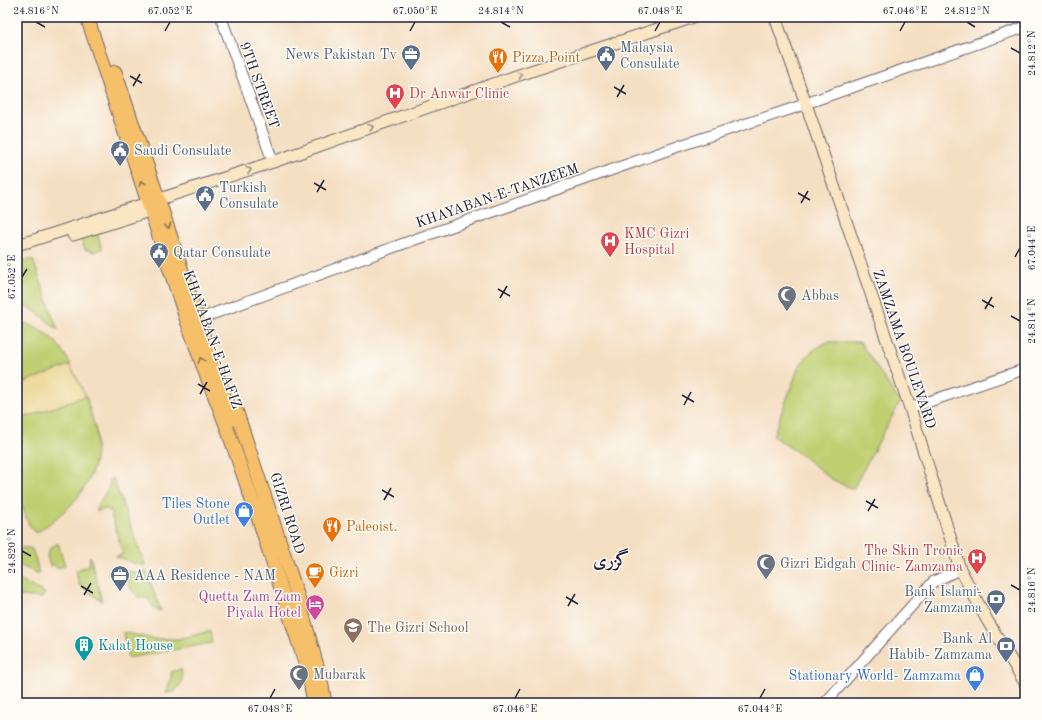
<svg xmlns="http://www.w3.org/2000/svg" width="1042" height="720" font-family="'Old Standard TT',Amiri,serif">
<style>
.green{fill:#c0cf71;stroke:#717856}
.sand{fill:#eeda9e;stroke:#887e6c}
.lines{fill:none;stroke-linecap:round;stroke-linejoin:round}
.tertiary-casing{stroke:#6c646b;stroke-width:12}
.secondary-casing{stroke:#6c646b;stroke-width:13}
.primary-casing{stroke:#6c646b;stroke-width:15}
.tertiary{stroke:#fff;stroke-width:10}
.secondary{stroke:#fbe6c4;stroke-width:11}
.primary{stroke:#f6c06b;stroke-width:13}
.oneway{stroke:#998e86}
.oneway2{stroke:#8c7153}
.ticks{fill:none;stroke:#22223b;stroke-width:1.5}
.labels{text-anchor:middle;stroke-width:3;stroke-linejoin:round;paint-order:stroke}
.service-label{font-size:14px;fill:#4e5e75;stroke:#fdfcf7;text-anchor:start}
.food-label{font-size:14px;fill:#c56008;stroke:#fdfcf7;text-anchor:start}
.street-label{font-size:14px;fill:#22223b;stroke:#fdfcf7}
.health-label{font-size:14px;fill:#be3a42;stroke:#fdfcf7;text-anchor:start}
.worship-label{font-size:14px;fill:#5b616d;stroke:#fdfcf7;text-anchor:start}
.shop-label{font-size:14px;fill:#366cbe;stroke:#fdfcf7;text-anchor:end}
.hotel-label{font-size:14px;fill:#b23c85;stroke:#fdfcf7;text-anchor:end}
.education-label{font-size:14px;fill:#785e54;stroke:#fdfcf7;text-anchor:start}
.culture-label{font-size:14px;fill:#0d838f;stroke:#fdfcf7;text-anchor:start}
.district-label{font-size:18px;font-weight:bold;fill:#22223b;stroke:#fdfcf7}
.neatline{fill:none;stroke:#22223b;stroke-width:1.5}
.ticks-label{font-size:10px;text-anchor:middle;fill:#22223b}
</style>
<rect width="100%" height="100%" fill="#fdfcf7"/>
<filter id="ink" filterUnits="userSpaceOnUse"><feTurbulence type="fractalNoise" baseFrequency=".025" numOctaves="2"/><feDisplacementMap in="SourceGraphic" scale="8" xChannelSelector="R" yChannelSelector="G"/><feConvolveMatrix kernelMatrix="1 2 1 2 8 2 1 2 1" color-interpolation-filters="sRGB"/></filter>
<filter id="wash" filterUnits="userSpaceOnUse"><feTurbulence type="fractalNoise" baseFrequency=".012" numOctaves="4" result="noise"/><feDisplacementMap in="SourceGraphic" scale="16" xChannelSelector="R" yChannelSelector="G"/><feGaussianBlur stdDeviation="0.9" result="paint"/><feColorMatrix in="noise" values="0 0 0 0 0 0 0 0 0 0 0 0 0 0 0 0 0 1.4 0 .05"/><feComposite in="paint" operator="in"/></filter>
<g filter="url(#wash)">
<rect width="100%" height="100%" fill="#f5dfc3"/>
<!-- green -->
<path class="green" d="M97,232L102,249L93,252L89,250H85L80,237Z
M17,260H33L58,330C46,320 33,307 17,303Z
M17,321C23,321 27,324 32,326C53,336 58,343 70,363V365L17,385Z
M828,342H860L900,402L853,489L831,479L803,456L773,436L799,366L811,352L823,344Z
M86,396C89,408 93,419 96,431C97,436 96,442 96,447C96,487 67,512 36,533L29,525L17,491V420Z
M111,478H113L145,565C134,566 126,558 116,557L123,554L110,510L103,509L97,512V507L109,487Z
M58,543L65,566L56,568L54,564L50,566L47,556L50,548Z
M22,548H29L32,549L36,561L39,574L19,565C15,559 16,552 22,548Z
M90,556L102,601L79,585L76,570L89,566Z
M128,571L140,573L146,571L161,611C153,610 152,606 149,599L138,597C129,587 127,585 128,571Z
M17,579L45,593L42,598L20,596L17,598Z
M210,631L212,643L128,658L123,632L153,639H178Z
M181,669C183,682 183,682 174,692L166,693L171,677V672Z"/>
<!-- sand -->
<path class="sand" d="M70,365L86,396L17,420V385Z"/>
</g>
<g filter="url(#ink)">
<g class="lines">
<defs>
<path id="tertiary" d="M221,17L273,162
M813,101L1025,27
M199,319L416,239L685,144L806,104
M910,408L1025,369
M825,703L933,582L960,569"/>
<path id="secondary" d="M775,17L806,104L910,408L960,569L987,620L1025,683
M73,235L159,208
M17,245L37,239L273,162L519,75L694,17"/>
<path id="primary" d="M87,17L185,315L207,377L225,422L260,523L309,675L314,703
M115,72L161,207L204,338L232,419
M235,407L297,594L321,680L325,703"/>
</defs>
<!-- tertiary casing -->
<use href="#tertiary" class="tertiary-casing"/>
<!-- secondary casing -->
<use href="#secondary" class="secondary-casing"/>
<!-- primary casing -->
<use href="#primary" class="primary-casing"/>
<!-- tertiary -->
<use href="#tertiary" class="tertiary"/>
<!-- secondary -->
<use href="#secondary" class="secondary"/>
<!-- primary -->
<use href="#primary" class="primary"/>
</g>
<!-- one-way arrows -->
<defs><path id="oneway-chevron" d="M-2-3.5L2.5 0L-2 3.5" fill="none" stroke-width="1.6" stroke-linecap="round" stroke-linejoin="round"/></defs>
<g class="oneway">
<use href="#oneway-chevron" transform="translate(520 75) rotate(-19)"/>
<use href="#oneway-chevron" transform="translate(371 127) rotate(-20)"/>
<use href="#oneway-chevron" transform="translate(249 170) rotate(-18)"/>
</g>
<g class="oneway2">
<use href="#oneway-chevron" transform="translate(142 183) rotate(-108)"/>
<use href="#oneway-chevron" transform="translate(168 226) rotate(72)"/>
<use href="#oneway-chevron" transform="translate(201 360) rotate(-109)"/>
</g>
</g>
<!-- ticks -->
<path class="ticks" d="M36,22L45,27M501,22L510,27M967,22L975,27M165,31L170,22M410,31L415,22M655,31L660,22M900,31L905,22M1011,48L1020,53M130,76L142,83M133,86L140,74M614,87L626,94M617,97L624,85M314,183L326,190M317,192L324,180M798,193L810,200M801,203L808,191M1015,257L1020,248M22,277L27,269M498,289L510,296M500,298L507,286M982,300L994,307M985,309L992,297M1011,316L1020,321M198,384L210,391M200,394L207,382M682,395L694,402M684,405L691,392M382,490L394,497M384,500L391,488M866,501L878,508M868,511L875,499M22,551L31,556M1011,585L1020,590M81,586L93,593M84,595L91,583M566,597L578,604M568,606L575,594M270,698L275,689M515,698L520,689M760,698L765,689"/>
<!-- icons -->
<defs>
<symbol id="office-pin" viewBox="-11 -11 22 30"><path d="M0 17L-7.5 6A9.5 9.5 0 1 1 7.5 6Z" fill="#5c6f8a" stroke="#fdfcf7"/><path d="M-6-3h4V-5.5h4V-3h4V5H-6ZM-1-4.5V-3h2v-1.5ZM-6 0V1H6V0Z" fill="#fff"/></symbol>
<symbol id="civic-pin" viewBox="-11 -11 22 30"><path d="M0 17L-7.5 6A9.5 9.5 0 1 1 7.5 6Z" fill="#5c6f8a" stroke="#fdfcf7"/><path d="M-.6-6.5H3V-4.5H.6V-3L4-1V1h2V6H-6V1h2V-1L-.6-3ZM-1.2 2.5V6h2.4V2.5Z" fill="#fff"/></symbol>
<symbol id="restaurant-pin" viewBox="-11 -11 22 30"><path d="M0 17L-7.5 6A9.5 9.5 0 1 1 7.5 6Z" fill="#e8710a" stroke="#fdfcf7"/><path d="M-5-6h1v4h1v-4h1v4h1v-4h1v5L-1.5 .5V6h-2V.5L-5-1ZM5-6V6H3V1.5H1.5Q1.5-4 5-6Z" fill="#fff"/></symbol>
<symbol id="hospital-pin" viewBox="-11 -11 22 30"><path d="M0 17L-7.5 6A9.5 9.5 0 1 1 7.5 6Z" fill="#e0444e" stroke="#fdfcf7"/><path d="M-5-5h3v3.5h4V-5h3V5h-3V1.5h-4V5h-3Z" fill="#fff"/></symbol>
<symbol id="mosque-pin" viewBox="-11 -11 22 30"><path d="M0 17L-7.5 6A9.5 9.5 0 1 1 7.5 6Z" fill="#6b7280" stroke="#fdfcf7"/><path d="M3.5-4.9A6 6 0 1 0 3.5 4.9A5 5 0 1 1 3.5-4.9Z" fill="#fff"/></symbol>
<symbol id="shop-pin" viewBox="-11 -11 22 30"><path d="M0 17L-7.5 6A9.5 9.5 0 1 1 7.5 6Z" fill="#3f7fe0" stroke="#fdfcf7"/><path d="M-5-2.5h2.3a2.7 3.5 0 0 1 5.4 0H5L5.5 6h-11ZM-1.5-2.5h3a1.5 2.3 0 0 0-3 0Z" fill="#fff"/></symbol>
<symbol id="cafe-pin" viewBox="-11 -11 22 30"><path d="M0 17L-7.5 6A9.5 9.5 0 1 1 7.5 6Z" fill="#e8710a" stroke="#fdfcf7"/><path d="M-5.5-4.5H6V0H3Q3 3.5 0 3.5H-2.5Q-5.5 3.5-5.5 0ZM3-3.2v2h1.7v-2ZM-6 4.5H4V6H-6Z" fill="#fff"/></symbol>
<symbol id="bank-pin" viewBox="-11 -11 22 30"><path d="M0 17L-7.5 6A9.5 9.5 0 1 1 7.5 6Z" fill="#5c6f8a" stroke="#fdfcf7"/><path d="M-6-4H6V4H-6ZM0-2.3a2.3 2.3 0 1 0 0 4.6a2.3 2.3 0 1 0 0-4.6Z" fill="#fff"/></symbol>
<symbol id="hotel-pin" viewBox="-11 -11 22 30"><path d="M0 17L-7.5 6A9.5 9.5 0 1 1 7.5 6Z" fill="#d1479c" stroke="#fdfcf7"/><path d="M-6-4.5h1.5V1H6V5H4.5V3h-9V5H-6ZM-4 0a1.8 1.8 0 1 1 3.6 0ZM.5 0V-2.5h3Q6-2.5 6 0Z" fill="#fff"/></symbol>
<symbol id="school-pin" viewBox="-11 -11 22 30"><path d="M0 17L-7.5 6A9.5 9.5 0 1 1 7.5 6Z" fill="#8d6e63" stroke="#fdfcf7"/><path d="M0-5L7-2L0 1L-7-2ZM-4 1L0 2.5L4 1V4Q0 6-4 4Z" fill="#fff"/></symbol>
<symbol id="building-pin" viewBox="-11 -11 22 30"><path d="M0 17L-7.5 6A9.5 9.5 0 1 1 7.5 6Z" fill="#0f9aa8" stroke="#fdfcf7"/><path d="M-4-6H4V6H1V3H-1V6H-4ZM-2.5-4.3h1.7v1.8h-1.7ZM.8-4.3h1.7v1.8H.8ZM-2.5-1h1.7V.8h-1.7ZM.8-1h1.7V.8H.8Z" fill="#fff"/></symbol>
</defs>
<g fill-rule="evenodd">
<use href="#office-pin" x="400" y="43" width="22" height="30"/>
<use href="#civic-pin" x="595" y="44" width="22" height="30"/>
<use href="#restaurant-pin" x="487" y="46" width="22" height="30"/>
<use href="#hospital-pin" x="384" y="82" width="22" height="30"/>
<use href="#civic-pin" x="109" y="139" width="22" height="30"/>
<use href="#civic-pin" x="194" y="184" width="22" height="30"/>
<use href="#hospital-pin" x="599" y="230" width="22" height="30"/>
<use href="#civic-pin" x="148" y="241" width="22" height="30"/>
<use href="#mosque-pin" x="776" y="284" width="22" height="30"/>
<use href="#shop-pin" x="233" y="500" width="22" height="30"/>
<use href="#restaurant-pin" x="321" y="515" width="22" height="30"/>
<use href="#hospital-pin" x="966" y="547" width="22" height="30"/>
<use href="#mosque-pin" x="755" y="552" width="22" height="30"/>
<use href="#cafe-pin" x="304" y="561" width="22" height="30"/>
<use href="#office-pin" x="109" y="564" width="22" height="30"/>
<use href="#bank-pin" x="985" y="588" width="22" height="30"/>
<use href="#hotel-pin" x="304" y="593" width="22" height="30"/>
<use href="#school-pin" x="342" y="616" width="22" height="30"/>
<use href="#building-pin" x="73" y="634" width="22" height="30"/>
<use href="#bank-pin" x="995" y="635" width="22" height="30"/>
<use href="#mosque-pin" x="288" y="663" width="22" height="30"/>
<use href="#shop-pin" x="964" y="664" width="22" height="30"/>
</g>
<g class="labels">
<!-- service labels -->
<g class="service-label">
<text x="620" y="52">Malaysia<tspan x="620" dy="16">Consulate</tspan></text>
<text x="397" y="59" text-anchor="end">News Pakistan Tv</text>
<text x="134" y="155">Saudi Consulate</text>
<text x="219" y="192">Turkish<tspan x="219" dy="16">Consulate</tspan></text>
<text x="173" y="257">Qatar Consulate</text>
<text x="134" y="580">AAA Residence - NAM</text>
<text x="982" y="596" text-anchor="end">Bank Islami-<tspan x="982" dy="16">Zamzama</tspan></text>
<text x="992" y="643" text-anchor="end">Bank Al<tspan x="992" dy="16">Habib- Zamzama</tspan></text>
</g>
<!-- food labels -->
<g class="food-label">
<text x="512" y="62">Pizza Point</text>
<text x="346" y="531">Paleoist.</text>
<text x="329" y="577">Gizri</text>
</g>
<!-- street labels -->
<g class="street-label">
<text transform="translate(260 85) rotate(70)" y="5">9TH STREET</text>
<text transform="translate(497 195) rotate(-19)" y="5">KHAYABAN-E-TANZEEM</text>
<text transform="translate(213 339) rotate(70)" y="5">KHAYABAN-E-HAFIZ</text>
<text transform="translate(905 349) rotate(71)" y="5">ZAMZAMA BOULEVARD</text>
<text transform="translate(288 513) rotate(72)" y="5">GIZRI ROAD</text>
</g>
<!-- health labels -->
<g class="health-label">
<text x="409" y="98">Dr Anwar Clinic</text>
<text x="624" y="238">KMC Gizri<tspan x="624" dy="16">Hospital</tspan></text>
<text x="963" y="555" text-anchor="end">The Skin Tronic<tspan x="963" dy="16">Clinic- Zamzama</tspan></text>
</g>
<!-- worship labels -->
<g class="worship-label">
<text x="801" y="300">Abbas</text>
<text x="780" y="568">Gizri Eidgah</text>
<text x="313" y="679">Mubarak</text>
</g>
<!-- shop labels -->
<g class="shop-label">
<text x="230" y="508">Tiles Stone<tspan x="230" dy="16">Outlet</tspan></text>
<text x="961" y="680">Stationary World- Zamzama</text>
</g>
<!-- hotel labels -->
<g class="hotel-label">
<text x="301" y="601">Quetta Zam Zam<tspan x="301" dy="16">Piyala Hotel</tspan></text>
</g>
<!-- education labels -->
<g class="education-label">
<text x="367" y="632">The Gizri School</text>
</g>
<!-- culture labels -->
<g class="culture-label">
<text x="98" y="650">Kalat House</text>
</g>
<!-- district labels -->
<g class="district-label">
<text x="611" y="566">گزری</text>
</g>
</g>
<!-- margin -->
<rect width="1042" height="720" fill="none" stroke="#fdfcf7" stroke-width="44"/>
<rect x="22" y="22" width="998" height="676" class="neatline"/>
<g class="ticks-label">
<text x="36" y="14">24.816°N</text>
<text x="170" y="14">67.052°E</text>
<text x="415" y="14">67.050°E</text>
<text x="501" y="14">24.814°N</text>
<text x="660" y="14">67.048°E</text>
<text x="905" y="14">67.046°E</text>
<text x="967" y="14">24.812°N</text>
<text transform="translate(1031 53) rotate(-90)" y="4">24.812°N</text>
<text transform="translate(1031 248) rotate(-90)" y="4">67.044°E</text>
<text transform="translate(11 277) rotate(-90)" y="4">67.052°E</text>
<text transform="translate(1031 321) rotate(-90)" y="4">24.814°N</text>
<text transform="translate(11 551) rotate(-90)" y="4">24.820°N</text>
<text transform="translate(1031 590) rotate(-90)" y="4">24.816°N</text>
<text x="270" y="712">67.048°E</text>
<text x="515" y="712">67.046°E</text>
<text x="760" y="712">67.044°E</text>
</g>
</svg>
